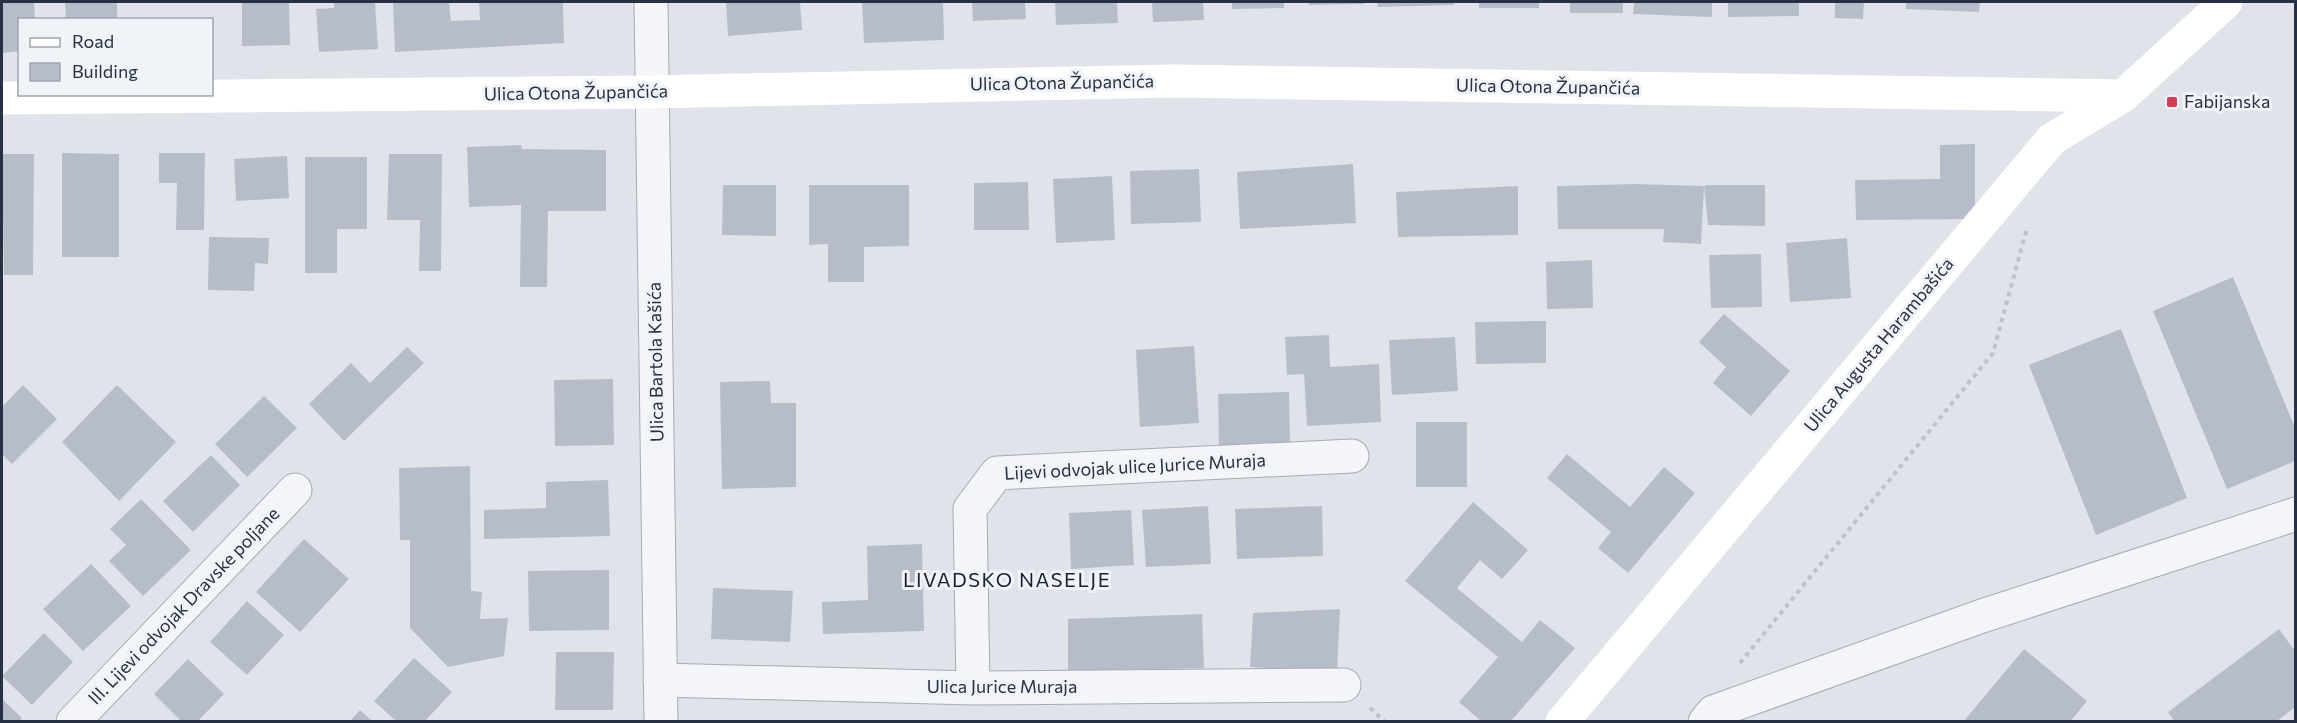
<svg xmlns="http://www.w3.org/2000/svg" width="2297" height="723" font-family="Commissioner,sans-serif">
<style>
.building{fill:#b7bdc8}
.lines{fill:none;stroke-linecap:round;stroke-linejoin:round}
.street-casing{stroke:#a5abb5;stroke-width:35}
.path{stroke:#bec2c9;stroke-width:4;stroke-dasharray:4.5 4.5;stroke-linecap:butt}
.street{stroke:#f3f5f8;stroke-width:33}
.secondary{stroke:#fff;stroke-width:33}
.poi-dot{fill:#d93b52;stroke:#f0f3f7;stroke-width:2}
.labels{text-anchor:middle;stroke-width:6;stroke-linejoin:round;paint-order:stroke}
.street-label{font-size:18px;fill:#273143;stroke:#f0f3f7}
.poi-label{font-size:18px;fill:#273143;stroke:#f0f3f7;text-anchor:start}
.neighbourhood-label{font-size:20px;letter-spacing:1.5px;fill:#192234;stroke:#f0f3f7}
</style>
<rect width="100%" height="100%" fill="#e0e4ea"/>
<!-- building -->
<path class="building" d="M2,2H34L35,20H20V51L2,53Z
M65,2H117V20H66Z
M242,2H289L290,45L242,46Z
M334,2H375L378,49L319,52L316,9L334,8Z
M393,2H449L451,21L480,20L479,2H563L564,43L395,52Z
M726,2H800L802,30L728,36Z
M862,2H943L944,40L864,43Z
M972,2H1025L1026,19L973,21Z
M1055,2H1117L1118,23L1056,25Z
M1152,2H1203L1204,20L1153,22Z
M1232,2H1284V8L1232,9Z
M1309,2H1364V4L1309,5Z
M1377,2H1454V5L1378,7Z
M1479,2H1539V8H1479Z
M1570,2H1623V13H1570Z
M1634,2H1712V17L1633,14Z
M1728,2H1799V16L1728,17Z
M1835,2H1864L1863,19L1835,18Z
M1906,2H1980L1979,12L1906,9Z
M1975,144V219L1856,220L1855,180L1940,179V145Z
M521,145L522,149L606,150V211H548L547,287H520L521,205L469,207L467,147Z
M62,153L119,154V257H62Z
M159,153H205L204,230H176L177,183H159Z
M2,154H34L33,275H4Z
M389,154H442L441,271H419L420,220H387Z
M287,156L289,198L236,201L234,159Z
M305,157H367V229H337V273H305Z
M1353,164L1356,223L1240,229L1237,172Z
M1199,169L1201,222L1131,224L1130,171Z
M1112,176L1115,240L1056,243L1053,179Z
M1028,182L1029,230H974V183Z
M1635,184L1704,186L1701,244L1663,242L1664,229H1558L1557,186Z
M723,185H776V236L722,235Z
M809,185H909V246L864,247V282H828V244L809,245Z
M1708,185H1765V226L1708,225L1704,186Z
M1518,186V235L1398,237L1396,192Z
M209,237L269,238L268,264L255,263L254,291L208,290Z
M1847,238L1851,298L1790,302L1786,243Z
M1761,254L1762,307L1711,308L1709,255Z
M1592,260L1593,308L1547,309L1546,262Z
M2233,277L2295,428V461L2227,489L2153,311Z
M1724,314L1790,371L1751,416L1713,383L1726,367L1699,342Z
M1546,321V363L1476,364L1475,322Z
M2121,329L2187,498L2096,535L2029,365Z
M1329,335L1330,367L1379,364L1381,422L1307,426L1304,374L1287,375L1285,337Z
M1455,337L1458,391L1392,395L1389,340Z
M1194,346L1199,423L1140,427L1136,350Z
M407,347L424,363L344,441L309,404L351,363L370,383Z
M613,379L614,445L555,446L554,380Z
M770,381L771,403H796V487L722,489L720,382Z
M23,385L57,419L12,464L2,454V407Z
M117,385L176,442L119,501L62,442Z
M1289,392L1290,446L1219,448L1218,394Z
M264,396L297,428L247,477L215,444Z
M1416,422H1467V487H1416Z
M1567,454L1630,507L1664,467L1695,493L1628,573L1598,548L1611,532L1547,478Z
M211,455L240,485L193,532L163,501Z
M470,466L471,591L482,592L480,619L508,618L504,656L448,667L410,628V540H400L399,468Z
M608,480L610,536L484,539V510L546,508V482Z
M141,499L191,550L143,596L109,561L126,545L110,529Z
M1473,502L1528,550L1502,579L1480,560L1457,588L1522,642L1540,620L1575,648L1510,722H1482L1459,702L1498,657L1405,581Z
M1208,506L1211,564L1146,567L1142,510Z
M1322,506L1323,556L1237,559L1235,509Z
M1131,510L1134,565L1071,569L1069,513Z
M304,539L349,579L300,632L256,592Z
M922,544L924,631L823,634L822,602L868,600L867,546Z
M91,564L131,606L83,651L43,609Z
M609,570V630L529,631L528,571Z
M713,588L793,591L790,642L711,639Z
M247,601L284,635L247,675L210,642Z
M1340,609L1337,672L1250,667L1253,613Z
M1202,614L1204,668L1068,671V619Z
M2279,629L2295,651V707L2276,722H2175L2168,712Z
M44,633L73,662L32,705L2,676Z
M2024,649L2087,701L2070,722H1963Z
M556,652H614L613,710H555Z
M414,658L452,692L424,722H397L374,701Z
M188,659L224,694L197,722H182L154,694Z
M2,699L22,718L19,722H2Z
M360,710L373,722H349Z"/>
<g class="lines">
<defs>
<path id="street" d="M651,2L661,722
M660,680L973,688L1344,685
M973,688L970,509L997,473L1352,456
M73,722L295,490
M1705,722L1713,712L1982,616L2296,514"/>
</defs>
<!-- street casing -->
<use href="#street" class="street-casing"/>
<!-- path -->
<path class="path" d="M1740,663L1993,353L2027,228
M1370,708L1385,722"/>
<!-- street -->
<use href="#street" class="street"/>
<!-- secondary -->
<path class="secondary" d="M2,98L651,92L1173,81L2123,96
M1562,722L2052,139L2123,96L2226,2"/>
</g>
<!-- markers -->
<rect class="poi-dot" x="2166" y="96" width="12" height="12" rx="3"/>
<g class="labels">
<!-- street labels -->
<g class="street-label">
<text transform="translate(1062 83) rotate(-1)" y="6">Ulica Otona Župančića</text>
<text transform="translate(1548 87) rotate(1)" y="6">Ulica Otona Župančića</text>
<text transform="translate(576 93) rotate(-1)" y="6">Ulica Otona Župančića</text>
<text transform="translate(1879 345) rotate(-50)" y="6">Ulica Augusta Harambašića</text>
<text transform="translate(656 362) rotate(-91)" y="6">Ulica Bartola Kašića</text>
<text transform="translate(1135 467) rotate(-3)" y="6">Lijevi odvojak ulice Jurice Muraja</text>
<text transform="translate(184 606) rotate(-46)" y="6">III. Lijevi odvojak Dravske poljane</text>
<text x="1002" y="693">Ulica Jurice Muraja</text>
</g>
<!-- poi labels -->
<g class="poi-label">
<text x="2184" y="108">Fabijanska</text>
</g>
<!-- neighbourhood labels -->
<g class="neighbourhood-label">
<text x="1007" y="587">LIVADSKO NASELJE</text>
</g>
</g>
<!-- border -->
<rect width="2297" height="723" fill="none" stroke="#273143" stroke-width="6"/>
<!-- legend -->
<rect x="18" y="18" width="195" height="78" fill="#f0f3f7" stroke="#a0a5af" stroke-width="1.5"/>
<rect x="30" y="38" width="30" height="9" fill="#ffffff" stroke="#a0a5af" stroke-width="1.5"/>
<text x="72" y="48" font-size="18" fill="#273143">Road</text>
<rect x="30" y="63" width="30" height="18" fill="#b7bdc8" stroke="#a0a5af" stroke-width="1.5"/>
<text x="72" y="78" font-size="18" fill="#273143">Building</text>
</svg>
